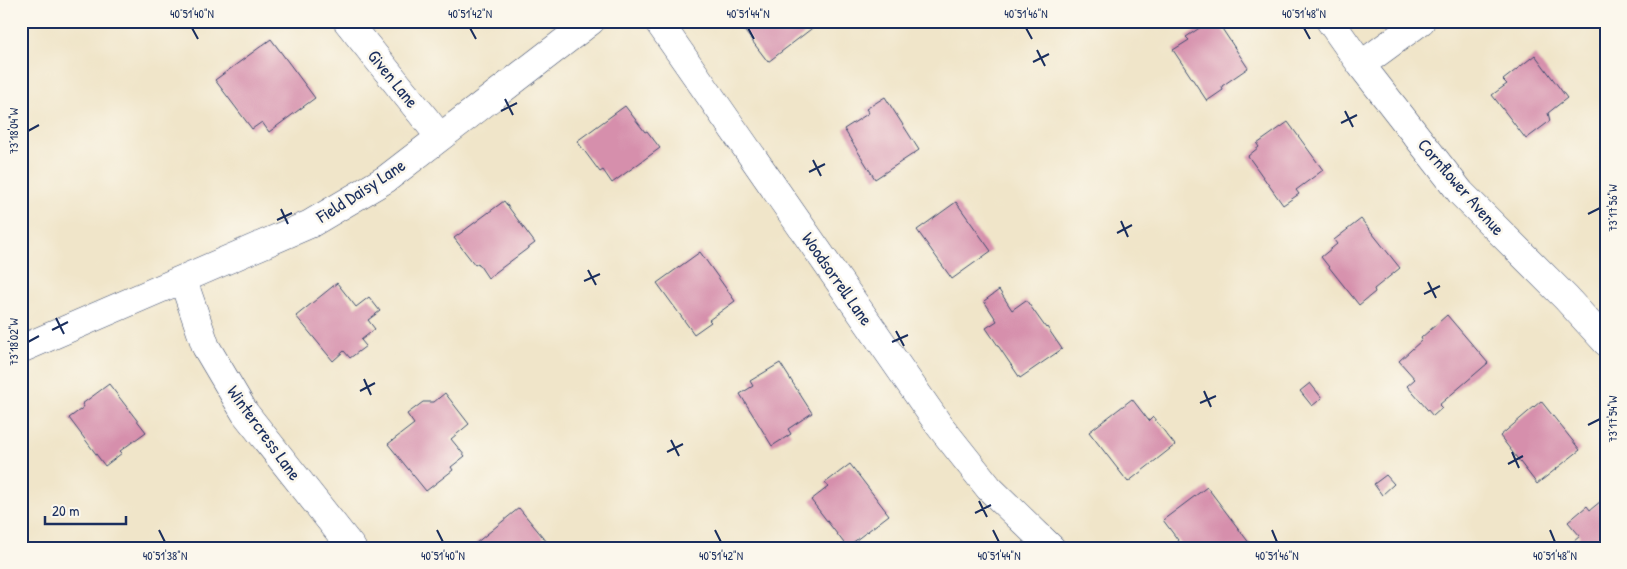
<svg xmlns="http://www.w3.org/2000/svg" width="1627" height="569" font-family="'Patrick Hand',sans-serif">
<style>
.building{fill:#d68fac}
.lines{fill:none;stroke-linecap:round;stroke-linejoin:round}
.street-casing{stroke:#3b4a6e;stroke-width:29}
.street{stroke:#fff;stroke-width:28}
.ticks{fill:none;stroke:#1b2f5e;stroke-width:2}
.labels{text-anchor:middle;stroke-width:5;stroke-linejoin:round;paint-order:stroke}
.street-label{font-size:18px;fill:#1b2f5e;stroke:#fbf7ec}
.neatline{fill:none;stroke:#1b2f5e;stroke-width:2}
.ticks-label{font-size:12px;text-anchor:middle;fill:#1b2f5e}
</style>
<rect width="100%" height="100%" fill="#fbf7ec"/>
<filter id="ink" filterUnits="userSpaceOnUse"><feTurbulence type="fractalNoise" baseFrequency=".02" numOctaves="2"/><feDisplacementMap in="SourceGraphic" scale="10" xChannelSelector="R" yChannelSelector="G"/><feConvolveMatrix kernelMatrix="1 2 1 2 8 2 1 2 1" color-interpolation-filters="sRGB"/></filter>
<filter id="wash" filterUnits="userSpaceOnUse"><feTurbulence type="fractalNoise" baseFrequency=".0096" numOctaves="4" result="noise"/><feDisplacementMap in="SourceGraphic" scale="20" xChannelSelector="R" yChannelSelector="G"/><feGaussianBlur stdDeviation="1.12" result="paint"/><feColorMatrix in="noise" values="0 0 0 0 0 0 0 0 0 0 0 0 0 0 0 0 0 1.4 0 .05"/><feComposite in="paint" operator="in"/></filter>
<g filter="url(#wash)">
<rect width="100%" height="100%" fill="#f0e5c9"/>
<g id="blocks">
<!-- building -->
<path class="building" d="M737,21H811L815,26L768,62Z
M1210,21H1217L1248,68L1222,86L1223,90L1207,101L1173,50L1189,40L1186,37Z
M1593,21H1606V37Z
M271,39L315,98L269,132L262,122L252,129L215,80Z
M1535,55L1567,98L1548,113L1550,121L1526,139L1492,95L1507,84L1503,80Z
M885,97L919,150L875,179L844,129L869,113L866,109Z
M625,106L645,132L647,131L660,148L612,183L603,170L600,172L577,141Z
M1288,122L1323,170L1296,190L1299,194L1283,205L1248,156L1259,147L1257,144Z
M504,201L535,243L488,278L478,263L475,265L454,238Z
M956,202L991,251L952,279L917,230Z
M1361,219L1400,268L1374,289L1375,292L1359,305L1321,257L1337,244L1334,240Z
M700,252L735,301L709,320L711,322L694,334L657,283Z
M337,283L356,307L369,297L380,311L368,320L375,329L361,340L366,346L350,358L344,351L333,361L296,316Z
M999,290L1012,310L1026,300L1046,328L1047,327L1062,349L1020,378L986,328L997,321L984,301Z
M1447,315L1488,363L1439,405L1442,408L1433,416L1407,386L1415,379L1399,361L1422,340L1421,338Z
M780,363L812,413L788,429L791,434L772,446L740,394L753,386L750,381Z
M1310,383L1322,398L1312,406L1300,391Z
M109,384L146,432L120,451L122,453L105,466L69,418L84,407L82,404Z
M445,393L469,424L451,439L465,456L451,467L453,470L426,491L388,444L414,424L407,414L423,402H434Z
M1132,399L1149,421L1153,417L1175,445L1128,482L1089,432Z
M1541,401L1580,450L1537,484L1500,436Z
M850,464L889,515L847,547L811,500L828,487L825,483Z
M1386,475L1394,484L1382,495L1374,484Z
M1207,487L1253,548H1184L1163,520Z
M1606,497V548H1566L1580,536L1568,522L1587,506L1590,510Z
M519,508L547,542L540,548H470Z"/>
</g>
</g>
<g filter="url(#ink)">
<use href="#blocks" fill-opacity="0" stroke="#3b4a6e" stroke-width="1"/>
<g class="lines">
<defs>
<path id="street" d="M347,21L440,137
M658,21L939,425L989,488L1051,548
M1330,21L1361,65L1461,193L1566,298L1606,342
M1361,65L1421,21
M183,280L206,347L245,413L352,548
M21,349L310,224L386,179L591,21"/>
</defs>
<!-- street casing -->
<use href="#street" class="street-casing"/>
<!-- street -->
<use href="#street" class="street"/>
</g>
</g>
<!-- ticks -->
<path class="ticks" d="M192,28L198,39M470,28L476,39M748,28L754,39M1026,28L1032,39M1304,28L1310,39M1037,50L1045,66M1033,62L1049,54M505,99L513,115M501,111L517,103M1345,111L1353,127M1341,123L1357,115M28,131L39,125M813,160L821,176M809,172L825,164M281,209L288,224M1588,214L1600,208M277,220L292,213M1121,221L1128,237M1117,233L1132,225M588,270L596,285M584,281L600,274M1428,282L1436,298M1424,294L1440,286M56,318L64,334M52,330L68,322M896,331L904,346M28,342L39,336M892,342L908,335M364,379L371,395M360,391L375,383M1204,391L1211,407M1200,403L1216,396M1588,425L1600,419M671,440L679,456M667,452L683,444M1512,452L1519,468M1508,464L1523,456M979,501L987,517M975,513L991,505M159,530L165,542M437,530L443,542M715,530L721,542M993,530L999,542M1272,530L1277,542M1550,530L1555,542"/>
<g class="labels">
<!-- street labels -->
<g class="street-label">
<text transform="translate(393 79) rotate(51)" y="6">Given Lane</text>
<text transform="translate(1461 187) rotate(49)" y="6">Cornflower Avenue</text>
<text transform="translate(361 191) rotate(-33)" y="6">Field Daisy Lane</text>
<text transform="translate(837 279) rotate(55)" y="6">Woodsorrell Lane</text>
<text transform="translate(264 433) rotate(54)" y="6">Wintercress Lane</text>
</g>
</g>
<!-- margin -->
<rect width="1627" height="569" fill="none" stroke="#fbf7ec" stroke-width="55"/>
<!-- scale -->
<path d="M45 516v8h81v-8" fill="none" stroke="#1b2f5e" stroke-width="2.5"/>
<text x="52" y="516" font-size="15" fill="#1b2f5e" stroke="#fbf7ec" stroke-width="4" paint-order="stroke">20 m</text>
<rect x="28" y="28" width="1572" height="514" class="neatline"/>
<g class="ticks-label">
<text x="192" y="18">40°51'40"N</text>
<text x="470" y="18">40°51'42"N</text>
<text x="748" y="18">40°51'44"N</text>
<text x="1026" y="18">40°51'46"N</text>
<text x="1304" y="18">40°51'48"N</text>
<text transform="translate(14 131) rotate(-90)" y="4">73°18'04"W</text>
<text transform="translate(1613 208) rotate(-90)" y="4">73°17'56"W</text>
<text transform="translate(14 342) rotate(-90)" y="4">73°18'02"W</text>
<text transform="translate(1613 419) rotate(-90)" y="4">73°17'54"W</text>
<text x="165" y="560">40°51'38"N</text>
<text x="443" y="560">40°51'40"N</text>
<text x="721" y="560">40°51'42"N</text>
<text x="999" y="560">40°51'44"N</text>
<text x="1277" y="560">40°51'46"N</text>
<text x="1555" y="560">40°51'48"N</text>
</g>
</svg>
